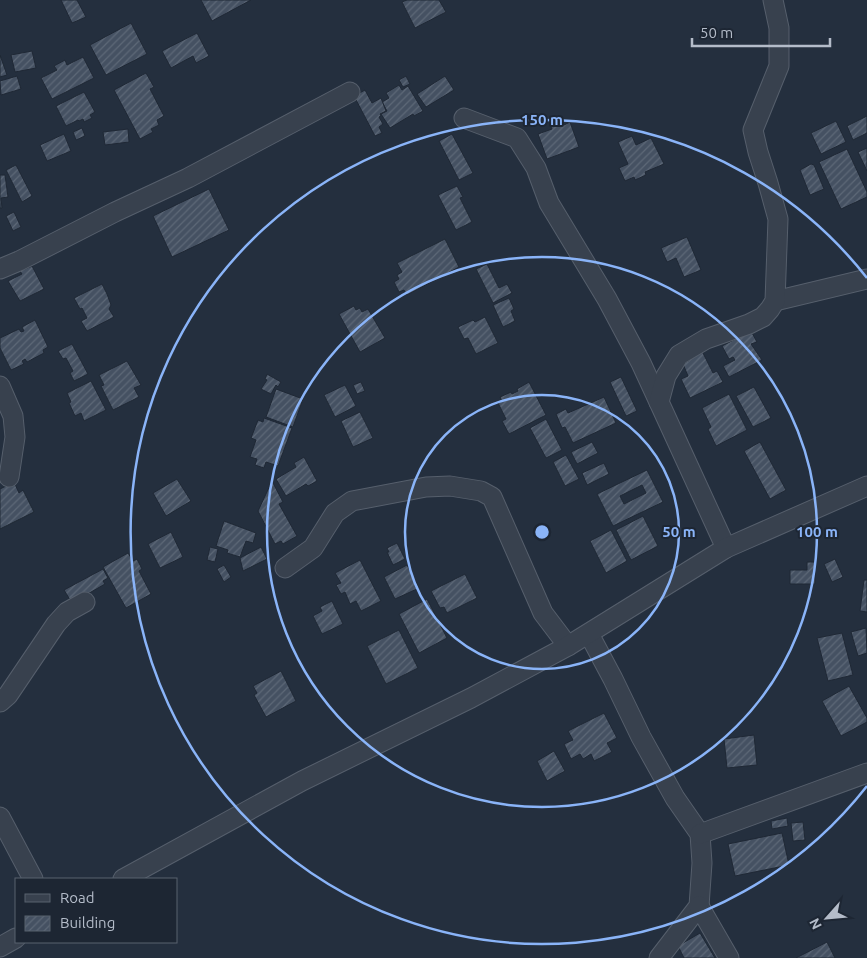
<svg xmlns="http://www.w3.org/2000/svg" width="867" height="958" font-family="Ubuntu,sans-serif">
	<defs>
		<pattern id="building-hatch" width="6" height="6" patternUnits="userSpaceOnUse" patternTransform="scale(1.25)"><rect width="6" height="6" fill="#455162"/><path d="M-1 1l2-2M0 6l6-6M5 7l2-2" fill="none" stroke="#5d6877"/></pattern>
	</defs>
	<rect width="100%" height="100%" fill="#242f3e"/>
	<g fill="url(#building-hatch)" stroke="#1f2835" fill-rule="evenodd">
		<polygon points="61,0 77,0 86,17 72,23"/>
		<polygon points="201,0 251,0 212,21"/>
		<polygon points="407,0 439,0 446,12 415,28 402,2"/>
		<polygon points="131,23 147,54 106,75 90,45"/>
		<polygon points="197,33 209,56 196,63 193,56 171,68 162,51"/>
		<polygon points="32,51 36,68 15,72 11,55"/>
		<polygon points="0,55 7,75 0,77"/>
		<polygon points="83,57 94,78 52,99 41,78 57,70 54,66 65,60 67,65"/>
		<polygon points="146,73 154,87 150,89 164,116 157,120 159,125 151,129 153,132 140,139 114,90"/>
		<polygon points="17,76 21,89 1,95 0,81"/>
		<polygon points="406,76 410,84 403,87 399,80"/>
		<polygon points="445,76 454,90 426,107 417,94"/>
		<polygon points="399,85 402,90 408,86 423,111 414,116 413,114 390,128 381,114 387,111 382,102 389,98 386,93"/>
		<polygon points="365,90 372,103 381,98 386,111 380,114 381,116 379,117 383,124 379,127 382,133 375,136 354,96"/>
		<polygon points="84,92 95,112 90,115 92,118 84,122 83,119 79,121 78,120 66,126 56,106"/>
		<polygon points="867,116 867,133 853,140 847,126"/>
		<polygon points="562,121 564,125 570,122 579,147 547,159 538,134 552,129 550,125"/>
		<polygon points="836,121 846,142 821,154 811,133"/>
		<polygon points="82,128 85,136 76,140 73,132"/>
		<polygon points="128,129 129,142 105,145 103,132"/>
		<polygon points="64,134 71,151 47,161 40,145"/>
		<polygon points="452,134 473,173 459,180 439,141"/>
		<polygon points="632,136 636,145 651,138 664,164 645,172 646,175 635,180 634,177 625,181 619,168 628,164 618,142"/>
		<polygon points="867,148 867,171 858,152"/>
		<polygon points="847,149 867,192 867,197 841,209 819,162"/>
		<polygon points="811,164 814,165 824,189 810,195 800,170"/>
		<polygon points="16,165 32,196 22,202 6,170"/>
		<polygon points="0,175 5,175 8,197 1,198 2,208 0,208"/>
		<polygon points="457,186 463,197 460,198 472,222 456,230 438,195"/>
		<polygon points="209,189 229,230 172,257 153,216"/>
		<polygon points="14,212 21,227 13,231 6,216"/>
		<polygon points="687,237 701,270 684,277 676,258 667,262 661,248"/>
		<polygon points="445,239 459,267 407,295 404,290 399,292 394,282 399,279 397,275 402,272 397,263"/>
		<polygon points="487,264 499,288 507,284 512,293 493,303 476,269"/>
		<polygon points="32,266 44,289 20,301 8,281 22,274 20,271"/>
		<polygon points="102,284 107,294 111,305 109,309 114,317 87,331 81,321 87,318 82,308 80,309 74,298"/>
		<polygon points="509,298 514,309 511,311 515,321 503,327 493,305"/>
		<polygon points="354,306 356,310 360,308 362,312 368,309 385,338 360,352 339,314"/>
		<polygon points="485,317 498,343 476,354 468,338 464,339 458,327 473,320 475,322"/>
		<polygon points="35,320 48,347 43,350 44,353 27,362 25,359 22,361 24,364 11,370 0,348 0,338 19,329 21,332 24,331 22,327"/>
		<polygon points="751,331 757,342 751,344 762,360 729,377 723,366 735,360 733,357 729,359 722,346"/>
		<polygon points="72,344 88,374 74,381 70,373 73,371 66,358 63,359 58,351"/>
		<polygon points="701,349 713,373 717,371 723,382 690,398 681,379 688,376 683,364 690,360 688,356"/>
		<polygon points="127,361 141,385 134,388 139,397 113,410 101,386 104,385 99,375"/>
		<polygon points="267,374 281,382 278,387 276,385 271,394 261,389 267,380 265,379"/>
		<polygon points="621,377 637,411 626,416 610,382"/>
		<polygon points="91,381 106,410 84,421 81,413 75,416 69,403 71,402 67,393"/>
		<polygon points="361,382 365,391 357,394 353,385"/>
		<polygon points="529,382 546,415 509,434 502,421 506,419 498,403 502,401 500,397 511,392 512,394 518,391 517,389"/>
		<polygon points="345,385 356,406 335,417 324,395"/>
		<polygon points="754,387 771,418 753,427 736,396"/>
		<polygon points="276,389 303,399 293,427 266,417"/>
		<polygon points="729,394 747,430 716,446 708,429 711,427 702,408"/>
		<polygon points="604,397 616,423 573,443 565,427 562,428 556,414 566,409 568,413"/>
		<polygon points="360,412 373,438 353,447 341,421"/>
		<polygon points="264,418 292,428 278,466 266,462 264,468 255,465 257,459 250,457 256,440 251,438 258,420 263,422"/>
		<polygon points="546,419 562,450 546,458 530,428"/>
		<polygon points="592,442 598,453 577,464 571,452"/>
		<polygon points="760,442 786,490 770,499 744,451"/>
		<polygon points="566,455 579,479 565,486 553,462"/>
		<polygon points="304,457 317,481 308,486 306,484 286,496 276,479 296,467 294,463"/>
		<polygon points="604,463 609,474 587,485 582,473"/>
		<path d="M647 470 663 502 613 526 597 494ZM642 485 646 493 624 504 620 496Z"/>
		<polygon points="177,479 191,501 166,516 153,493"/>
		<polygon points="272,481 283,502 279,504 297,536 283,544 281,541 275,544 258,511"/>
		<polygon points="14,482 19,493 23,490 34,512 0,529 0,489"/>
		<polygon points="643,516 658,546 631,560 616,530"/>
		<polygon points="224,521 256,533 253,543 246,541 240,557 227,553 228,550 216,546"/>
		<polygon points="611,530 627,561 606,573 590,541"/>
		<polygon points="171,532 183,557 160,568 148,544"/>
		<polygon points="397,543 405,559 393,565 387,552 389,552 387,548"/>
		<polygon points="210,547 218,549 215,562 207,560"/>
		<polygon points="261,547 267,559 243,571 240,558"/>
		<polygon points="128,553 133,561 137,559 142,569 139,571 151,594 126,608 103,567"/>
		<polygon points="835,559 843,577 832,582 824,564"/>
		<polygon points="360,560 381,601 361,611 356,601 350,604 345,592 341,594 336,585 341,583 335,573"/>
		<polygon points="807,562 815,562 815,584 790,584 790,570 807,570"/>
		<polygon points="224,565 231,577 224,582 217,569"/>
		<polygon points="407,565 419,588 395,599 384,577"/>
		<polygon points="103,569 108,578 103,581 105,584 72,603 64,590"/>
		<polygon points="465,574 477,598 447,613 444,607 440,608 431,591"/>
		<polygon points="864,580 867,580 867,612 860,611"/>
		<polygon points="427,599 447,638 419,653 399,614"/>
		<polygon points="332,601 343,624 322,634 313,616 322,611 320,607"/>
		<polygon points="866,628 867,653 858,656 851,632"/>
		<polygon points="399,630 418,668 386,684 367,646"/>
		<polygon points="842,633 853,675 828,681 817,638"/>
		<polygon points="281,671 296,701 266,717 254,695 257,693 253,686"/>
		<polygon points="849,686 867,718 867,722 841,736 822,701"/>
		<polygon points="604,713 617,738 607,743 612,752 594,761 591,754 583,759 580,754 571,759 564,744 573,740 568,731"/>
		<polygon points="754,735 757,765 727,768 724,739"/>
		<polygon points="554,751 565,771 547,781 537,761"/>
		<polygon points="787,818 788,826 772,829 771,821"/>
		<polygon points="803,822 805,840 793,841 791,823"/>
		<polygon points="782,833 789,865 735,876 728,844"/>
		<polygon points="700,933 715,958 684,958 678,946"/>
		<polygon points="827,942 835,958 796,958"/>
	</g>
	<g fill="none" stroke-linecap="round" stroke-linejoin="round">
		<defs>
			<g id="street">
				<polyline points="464,118 517,138 536,168 549,203 607,299 641,363 659,402"/>
				<polyline points="0,269 19,261 115,212 188,178 350,92"/>
				<polyline points="775,301 867,279"/>
				<polyline points="0,386 13,416 15,437 9,477"/>
				<polyline points="726,548 659,402 666,376 679,355 706,339 749,324 763,317 770,309 775,301 778,219 768,183 758,152 753,130 779,66 779,28 773,0"/>
				<polyline points="285,568 313,548 335,513 352,501 426,487 450,486 481,491 492,497 543,613 568,646"/>
				<polyline points="589,634 613,679 641,737 675,798 700,834 702,863 699,906 659,958"/>
				<polyline points="0,702 8,695 56,624 67,612 85,602"/>
				<polyline points="0,817 33,879"/>
				<polyline points="700,834 867,773"/>
				<polyline points="123,879 302,781 471,698 568,646 726,548 867,486"/>
				<polyline points="699,906 729,958"/>
				<polyline points="0,947 16,938"/>
			</g>
		</defs>
		<use href="#street" stroke="#565f6c" stroke-width="21"/>
		<use href="#street" stroke="#38414e" stroke-width="19"/>
	</g>
	<g fill="none" stroke="#8ab4f8" stroke-width="2.5">
		<circle cx="542" cy="532" r="137"/>
		<circle cx="542" cy="532" r="275"/>
		<path d="M867 786A412 412 0 1 1 867 278"/>
	</g>
	<circle cx="542" cy="532" r="8" fill="#8ab4f8" stroke="#1d2633" stroke-width="2.5"/>
	<g font-size="15" text-anchor="middle" font-weight="bold" fill="#8ab4f8" stroke="#1d2633" stroke-width="4" stroke-linejoin="round" paint-order="stroke">
		<text x="542" y="125">150 m</text>
		<text x="679" y="537">50 m</text>
		<text x="817" y="537">100 m</text>
	</g>
	<rect x="15" y="878" width="162" height="65" fill="#1d2633" stroke="#59626f"/>
	<rect x="25" y="894" width="25" height="8" fill="#38414e" stroke="#59626f"/>
	<text x="60" y="903" font-size="15" fill="#b4bcc9">Road</text>
	<rect x="25" y="916" width="25" height="15" fill="url(#building-hatch)" stroke="#59626f"/>
	<text x="60" y="928" font-size="15" fill="#b4bcc9">Building</text>
	<g transform="translate(827 918) rotate(243)" stroke="#1d2633" stroke-width="4" paint-order="stroke">
	<path d="M0-4L9 19L0 12L-9 19Z" fill="#b4bcc9"/>
	<text y="-8" font-size="14" font-weight="bold" text-anchor="middle" fill="#b4bcc9">N</text>
	</g>
	<path d="M692 38v8h138v-8" fill="none" stroke="#b4bcc9" stroke-width="2.5"/>
	<text x="700" y="38" font-size="15" fill="#b4bcc9" stroke="#1d2633" stroke-width="4" paint-order="stroke">50 m</text>
</svg>
